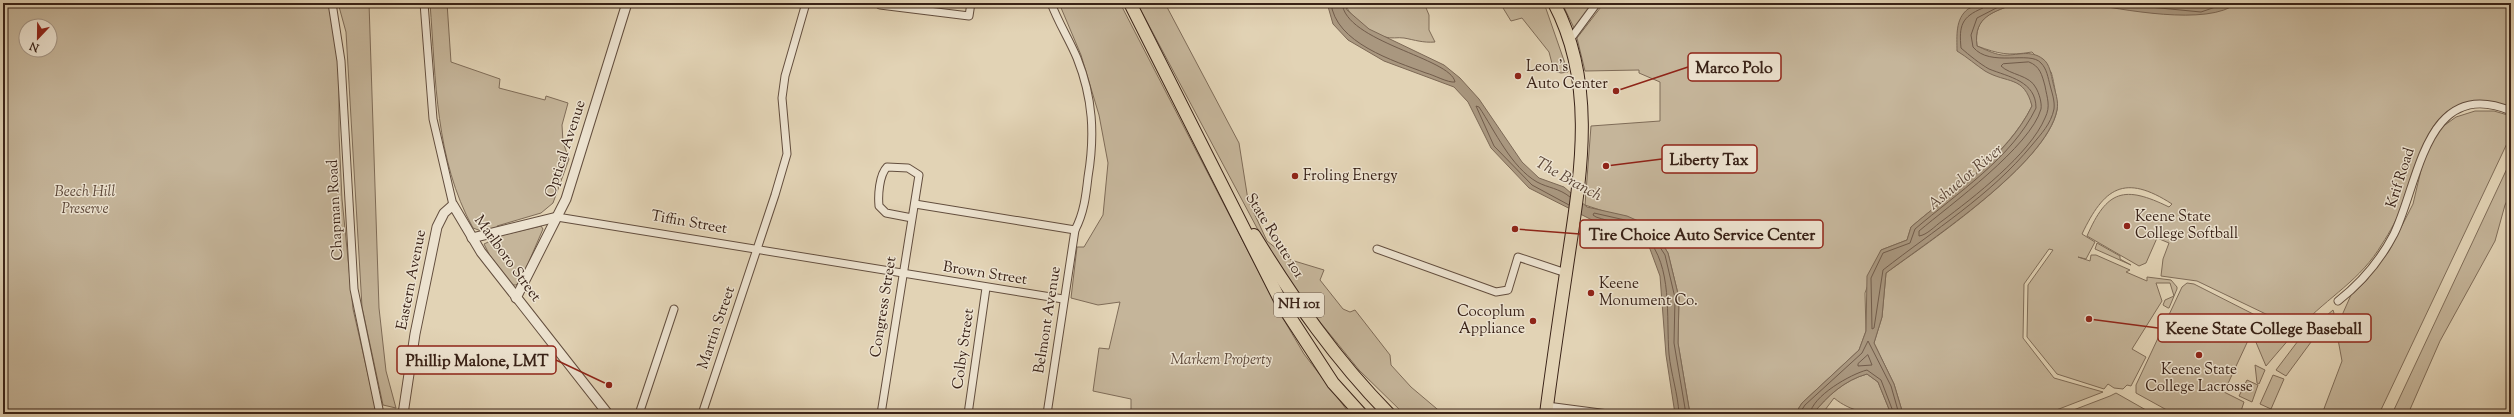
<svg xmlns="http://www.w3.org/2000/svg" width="2514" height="417" font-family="'Sorts Mill Goudy',serif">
	<rect width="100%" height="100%" fill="#e2d3b5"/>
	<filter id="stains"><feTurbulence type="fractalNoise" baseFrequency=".005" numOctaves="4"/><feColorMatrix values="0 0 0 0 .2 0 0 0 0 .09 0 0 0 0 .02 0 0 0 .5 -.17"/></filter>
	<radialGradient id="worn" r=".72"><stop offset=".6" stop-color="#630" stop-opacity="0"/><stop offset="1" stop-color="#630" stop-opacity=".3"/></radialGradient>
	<g fill="#c5b59a" stroke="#7f6c58" fill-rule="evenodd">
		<path d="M3 3H329L339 65V135L342 199 353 309 377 414H3ZM26 26H50V50H26Z"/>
		<polygon points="338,3 369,3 379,308 386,371 396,408 383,405 362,307 346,32"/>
		<path d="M430 3H447L451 62 500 79 499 88 545 100 546 96 568 103 562 125 563 142 569 159 553 203 541 213 497 226 498 228 484 232 473 228C435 159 436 80 430 3Z"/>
		<polygon points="1059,3 1120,3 1281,315 1304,354 1350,414 1131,414 1131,399 1093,391 1099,348 1109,349 1120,302 1098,305 1071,298 1077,247 1084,247 1103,215 1108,163 1099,115 1081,55"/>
		<polygon points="1137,3 1165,3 1168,9 1239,143 1248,200 1267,241 1291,260 1324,270 1320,280 1343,309 1350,312 1355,310 1390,355 1391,365 1411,387 1443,414 1404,414 1359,370 1303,301 1265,243"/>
		<path d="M1345 3H1424L1429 15V30L1435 42C1423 43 1415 40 1404 38 1398 37 1391 39 1385 37 1371 34 1349 17 1345 3Z"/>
		<polygon points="1500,3 1544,3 1568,72 1561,73 1554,71 1549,52 1522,18 1511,21"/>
		<polygon points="1562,3 1595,3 1575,30"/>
		<path d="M1604 3H1983L1969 9 1975 63C1989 74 2018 79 2028 91 2030 94 2031 102 2032 106 2007 156 1953 191 1911 227L1907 240 1881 250 1865 293 1866 331 1859 350 1802 403 1795 414H1690L1678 343 1679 298 1668 253 1652 227 1585 205 1591 126 1660 121V82L1639 73V70L1585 71 1577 38Z"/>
		<path d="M2017 3H2085L2155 13 2237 3H2511V108C2428 83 2425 147 2403 204 2398 217 2390 232 2382 244 2361 280 2328 297 2301 326L2295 328 2197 281 2161 276 2163 259 2169 243 2157 238 2146 263 2139 266 2087 236C2107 190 2124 185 2169 207L2172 204C2124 173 2104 188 2082 234L2095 242 2086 259 2078 257 2090 261 2091 255H2096L2130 270 2126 272 2147 281V277L2171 280 2177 287V289L2169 308H2168L2163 305 2165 300 2174 296 2170 283H2156L2162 301 2132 349 2146 357 2131 386 2127 385 2123 389 2114 388 2108 384 2104 389 2057 374 2027 337 2028 285 2053 250 2049 249 2024 284 2023 338 2054 378 2103 392 2046 414H1903L1894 384 1874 343 1882 317 1886 273C1929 242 2048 162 2057 110 2058 105 2053 76 2051 72 2046 65 2037 58 2032 52 2008 56 1999 54 1977 46 1973 16 1993 12 2017 3Z"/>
		<polygon points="2475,111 2494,111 2511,116 2511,135 2379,414 2322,414 2342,361 2337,334 2343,313 2351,295 2365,282 2389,251 2413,204 2422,166 2430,142 2438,130 2456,117"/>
		<polygon points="2511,160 2511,193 2505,205 2495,241 2440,341 2408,414 2392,414"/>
		<polygon points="541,226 543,229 521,280 516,285 512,285 489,254 484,244 503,235"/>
		<polygon points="2097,243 2120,256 2120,259 2131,265 2095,249"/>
		<polygon points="2187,283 2194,284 2259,317 2224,392 2244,402 2240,414 2174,414 2136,393 2136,385 2182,287"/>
		<polygon points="2333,310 2334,313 2322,337 2314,338 2286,376 2276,370 2301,337"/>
		<polygon points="2267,320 2292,333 2290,338 2266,366 2255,340 2263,322"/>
		<polygon points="2255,365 2265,370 2259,384 2257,383"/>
		<path d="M1867 374 1878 382 1891 414C1869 414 1851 412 1834 398L1825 410 1829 414H1813C1827 396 1845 380 1867 374Z"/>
		<polygon points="2273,375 2284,379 2271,409 2260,404"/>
		<polygon points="2247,380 2258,385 2252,402 2239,396"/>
		<polygon points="2116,393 2153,414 2063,414 2110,396"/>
	</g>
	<g fill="#a9977f" stroke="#7c6855">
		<polygon points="1327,3 1345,3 1347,10 1369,29 1444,65 1460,78 1479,99 1522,162 1539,178 1564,187 1587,207 1627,216 1652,227 1668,253 1679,298 1678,343 1690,414 1675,414 1666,355 1660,276 1650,249 1643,238 1632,233 1594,221 1529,188 1491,148 1468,102 1454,87 1384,61 1348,40 1333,24"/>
		<path d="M1983 3H2017C1994 12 1973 16 1977 46 1984 49 1994 54 2002 55 2017 56 2030 49 2043 59 2050 64 2051 75 2053 83 2055 92 2059 101 2057 110 2046 164 1930 240 1886 273L1882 317 1874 343 1894 384 1903 414H1891L1878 382 1867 374C1845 380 1827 396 1813 414H1795L1802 403 1859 350 1866 331 1867 276 1881 250 1907 240 1911 227C1953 191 2007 157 2032 106 2024 75 2007 84 1985 71 1976 65 1967 57 1957 51 1957 36 1955 19 1968 9 1973 6 1979 6 1983 3Z"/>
		<path d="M2085 3H2237C2208 27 2120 9 2085 3Z"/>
	</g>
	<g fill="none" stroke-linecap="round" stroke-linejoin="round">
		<g stroke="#715c4b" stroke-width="1">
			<path d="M1331 3C1335 43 1394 61 1426 73 1434 75 1448 83 1455 82 1451 58 1345 42 1342 3"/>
			<path d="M1984 3 1983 8C1961 17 1959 26 1961 48 1969 55 1980 64 1989 69 2009 77 2036 81 2036 108 2012 158 1957 193 1915 229L1910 243 1883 253 1871 278 1872 329 1874 328 1883 270C1934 230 1990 196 2032 145 2041 134 2051 124 2054 109 2055 101 2052 93 2050 85 2048 78 2047 69 2041 63 2030 50 1990 68 1973 47L1971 35 1977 18 2006 3"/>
			<polyline points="2108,3 2201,12 2227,3"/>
			<polyline points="2146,3 2200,7 2212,3"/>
			<path d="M2029 62C2040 66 2042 75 2045 86 2047 98 2051 106 2045 118 2030 154 1973 198 1942 221 1935 226 1927 235 1919 236V231C1950 205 2031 146 2041 109 2042 103 2039 93 2036 88 2030 75 2010 75 2001 66L2003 64Z"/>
			<path d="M1569 205 1532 185 1494 146 1476 106 1479 107C1495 131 1511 167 1537 182 1548 188 1559 188 1570 197"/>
			<polygon points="1868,355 1872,365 1858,366 1858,364"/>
			<path d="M1679 414C1678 394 1671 374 1669 354 1666 317 1673 266 1646 237 1636 225 1610 222 1596 217L1593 215 1594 213 1625 220 1649 230 1665 255 1675 298 1674 343 1686 414"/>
			<polyline points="1799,414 1805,405 1862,353 1868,341 1891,386 1899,414"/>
			<path d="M1810 414C1812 396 1851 374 1867 370L1881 380 1894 414"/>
		</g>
		<defs>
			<g id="minor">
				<polyline points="332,3 341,61 354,289 380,414"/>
				<polyline points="424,3 433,119 453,205"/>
				<polyline points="881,3 880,5 969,16 971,3"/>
				<polyline points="1569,41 1597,3"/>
				<polyline points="915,204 1075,230"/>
				<polyline points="557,217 1063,299"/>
				<polyline points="1377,249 1496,292 1508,290 1518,257 1566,273"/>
				<path d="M2338 301C2361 283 2381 259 2394 234 2419 184 2425 75 2511 111"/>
				<polyline points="1547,406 1608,414"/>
				<polyline points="639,414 674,309"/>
				<polyline points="702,414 775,195 787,154 782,98 785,76 806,3"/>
				<path d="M881 414 919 175 908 168 887 167C879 175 878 196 879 206L886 213 912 218"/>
				<polyline points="968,414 986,288"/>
				<path d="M1047 414 1075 230C1084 213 1086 195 1088 177 1095 135 1093 98 1077 58 1069 39 1058 22 1051 3"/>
			</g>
			<g id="tertiary">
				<polyline points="472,238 557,217"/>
				<polyline points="516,298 566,199 627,3"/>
				<polyline points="403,414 415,334 437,227 444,213 453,205 481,252 608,414"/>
			</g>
			<g id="trunk">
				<polyline points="1130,3 1284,308 1333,383 1361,414"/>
				<path d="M1254 235C1294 300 1336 360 1389 414"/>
				<path d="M1546 414C1552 367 1559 320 1566 273 1579 183 1599 88 1554 3"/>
			</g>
		</defs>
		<use href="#minor" stroke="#634e3e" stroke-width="9"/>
		<use href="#tertiary" stroke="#634e3e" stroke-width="11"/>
		<use href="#trunk" stroke="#392217" stroke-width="14"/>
		<use href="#minor" stroke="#ece2cf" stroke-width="7"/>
		<use href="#tertiary" stroke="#ece2cf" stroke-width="9"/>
		<use href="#trunk" stroke="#e2d3b5" stroke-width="12"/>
	</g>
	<g fill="#8f2418" stroke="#ece2cf" stroke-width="1.5">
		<circle cx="1518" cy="76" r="4"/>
		<circle cx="1295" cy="176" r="4"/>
		<circle cx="2127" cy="226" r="4"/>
		<circle cx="1591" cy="293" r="4"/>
		<circle cx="1533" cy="321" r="4"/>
		<circle cx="2199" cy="355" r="4"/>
	</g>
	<g text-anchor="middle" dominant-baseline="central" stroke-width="3" stroke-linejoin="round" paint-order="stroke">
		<rect fill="#ece2cf" stroke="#6f5c4e" stroke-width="1" x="1274" y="293" width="50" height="24" rx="3"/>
		<g font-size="14" font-weight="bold" fill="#392217">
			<text x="1299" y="305">NH 101</text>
		</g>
		<g font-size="15" fill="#392217" stroke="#ece2cf" text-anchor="start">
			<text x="1526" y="67">Leon's<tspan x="1526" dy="17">Auto Center</tspan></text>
			<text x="1303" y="176">Froling Energy</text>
			<text x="2135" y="217">Keene State<tspan x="2135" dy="17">College Softball</tspan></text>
			<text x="1599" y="284">Keene<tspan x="1599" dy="17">Monument Co.</tspan></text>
			<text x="1525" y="312" text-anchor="end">Cocoplum<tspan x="1525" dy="17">Appliance</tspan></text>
			<text x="2199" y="370" text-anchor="middle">Keene State<tspan x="2199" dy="17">College Lacrosse</tspan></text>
		</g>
		<g font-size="15" fill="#392217" stroke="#ece2cf">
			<text transform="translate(566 149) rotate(-72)">Optical Avenue</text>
			<text transform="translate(2401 178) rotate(-72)">Krif Road</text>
			<text transform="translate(336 210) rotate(-93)">Chapman Road</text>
			<text transform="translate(689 223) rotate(10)">Tiffin Street</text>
			<text transform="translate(1274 236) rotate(58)">State Route 101</text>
			<text transform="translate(507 259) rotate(54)">Marlboro Street</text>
			<text transform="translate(985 274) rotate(9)">Brown Street</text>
			<text transform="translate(412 280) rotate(-79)">Eastern Avenue</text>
			<text transform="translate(884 307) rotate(-81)">Congress Street</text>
			<text transform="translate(1048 320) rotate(-81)">Belmont Avenue</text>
			<text transform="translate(717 328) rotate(-71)">Martin Street</text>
			<text transform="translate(964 349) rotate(-82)">Colby Street</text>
		</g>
		<g font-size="15" font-style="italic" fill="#5c4738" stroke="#ece2cf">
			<text x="85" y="192">Beech Hill<tspan x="85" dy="17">Preserve</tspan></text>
			<text x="1221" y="360">Markem Property</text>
		</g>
		<g font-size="16" font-style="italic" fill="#5b4536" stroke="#ece2cf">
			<text transform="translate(1966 178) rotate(-40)">Ashuelot River</text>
			<text transform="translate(1568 180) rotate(29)">The Branch</text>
		</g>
	</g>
	<path fill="none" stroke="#8f2418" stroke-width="1.5" d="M1616 91L1688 67M1606 166L1662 159M1515 229L1580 234M2089 319L2158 328M609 385L556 360"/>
	<g fill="#8f2418" stroke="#ece2cf" stroke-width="1.5">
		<circle cx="1616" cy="91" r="4"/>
		<circle cx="1606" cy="166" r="4"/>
		<circle cx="1515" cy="229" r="4"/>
		<circle cx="2089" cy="319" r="4"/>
		<circle cx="609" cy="385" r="4"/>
	</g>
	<g fill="#ece2cf" stroke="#8f2418" stroke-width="1.5">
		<rect x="1688" y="53" width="93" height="28" rx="4"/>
		<rect x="1662" y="145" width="95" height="28" rx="4"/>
		<rect x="1580" y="220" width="243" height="28" rx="4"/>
		<rect x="2158" y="314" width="213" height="28" rx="4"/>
		<rect x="397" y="346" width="159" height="28" rx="4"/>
	</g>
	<g font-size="16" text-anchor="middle" font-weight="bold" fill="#392217">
		<text x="1734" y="73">Marco Polo</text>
		<text x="1709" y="165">Liberty Tax</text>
		<text x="1702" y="240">Tire Choice Auto Service Center</text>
		<text x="2264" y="334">Keene State College Baseball</text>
		<text x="477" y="366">Phillip Malone, LMT</text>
	</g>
	<rect width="2514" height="417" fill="none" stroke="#e2d3b5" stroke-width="16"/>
	<rect x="4" y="4" width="2506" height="409" fill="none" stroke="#392217" stroke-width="2"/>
	<rect x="8" y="8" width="2498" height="401" fill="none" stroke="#392217"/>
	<g transform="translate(38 38) rotate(202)"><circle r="19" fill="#ece2cf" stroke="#a49585"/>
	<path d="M0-3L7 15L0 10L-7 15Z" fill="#8f2418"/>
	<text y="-6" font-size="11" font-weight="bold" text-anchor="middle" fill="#392217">N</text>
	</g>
	<rect width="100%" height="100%" filter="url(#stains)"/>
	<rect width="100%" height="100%" fill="url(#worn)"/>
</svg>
